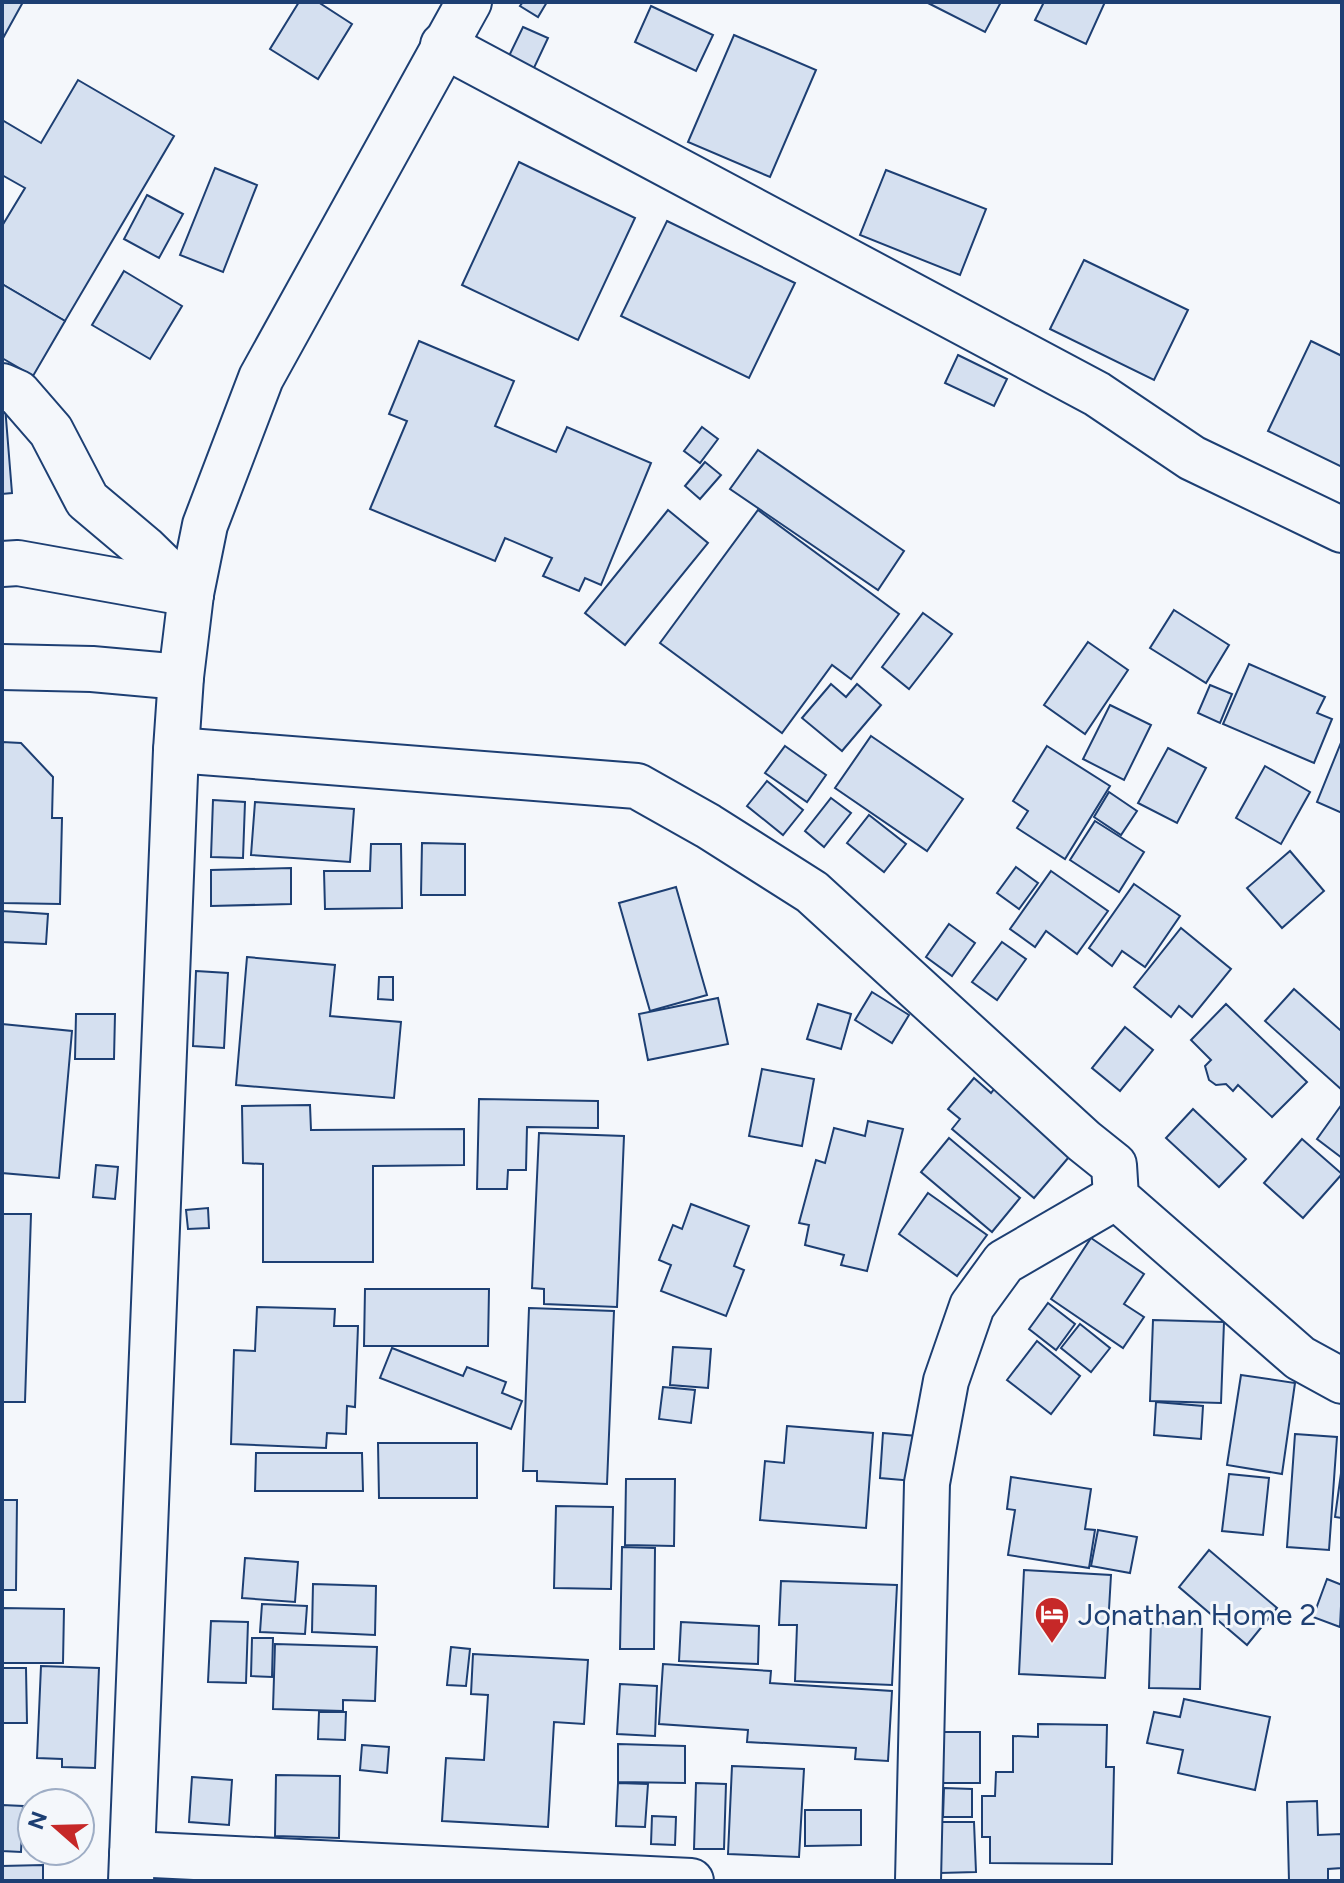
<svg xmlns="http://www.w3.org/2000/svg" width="1344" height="1883" font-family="Figtree,sans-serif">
	<rect width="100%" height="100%" fill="#f4f7fb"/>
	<g fill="#d5e0f0" stroke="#1d3f73" stroke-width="2">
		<polygon points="2,2 23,2 2,40"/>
		<polygon points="299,2 318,2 352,24 318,79 270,49"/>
		<polygon points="523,2 547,2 538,17 520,6"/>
		<polygon points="926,2 1001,2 985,32"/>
		<polygon points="1044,2 1105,2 1086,44 1035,20"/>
		<polygon points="651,6 713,35 696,71 635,42"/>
		<polygon points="523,27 548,38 533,70 508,58"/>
		<polygon points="734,35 816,70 770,177 688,142"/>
		<polygon points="78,80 174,136 65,321 2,284 2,226 25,188 2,175 2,120 41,143"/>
		<polygon points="519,162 635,218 578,340 462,285"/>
		<polygon points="215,168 257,185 223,272 180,255"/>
		<polygon points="886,170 986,209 960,275 860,235"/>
		<polygon points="147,195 183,214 159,258 124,239"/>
		<polygon points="667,221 795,283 749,378 621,316"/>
		<polygon points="1084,260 1188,310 1154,380 1050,329"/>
		<polygon points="124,271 182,306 150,359 92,325"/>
		<polygon points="2,284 65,321 33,376 2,358"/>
		<polygon points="419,341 514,381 495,426 556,452 567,427 651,463 601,585 585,578 579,591 543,576 552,558 505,538 495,561 370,509 407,421 389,414"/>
		<polygon points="1311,341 1342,356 1342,467 1268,431"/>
		<polygon points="958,355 1007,379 994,406 945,383"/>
		<polygon points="2,406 5,406 12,493 2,494"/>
		<polygon points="702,427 718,439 700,463 684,451"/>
		<polygon points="758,450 904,551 878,590 730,489"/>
		<polygon points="705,462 721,475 700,499 685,486"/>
		<polygon points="668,510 708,543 625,645 585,613"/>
		<polygon points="758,510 899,614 851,679 832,665 782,733 660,643"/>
		<polygon points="1174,610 1229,645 1206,683 1150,648"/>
		<polygon points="923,613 952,634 909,689 882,667"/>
		<polygon points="1088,642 1128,670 1085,734 1044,705"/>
		<polygon points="1249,664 1325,697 1317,713 1332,719 1314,763 1223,724"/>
		<polygon points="831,684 846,697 857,684 881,705 842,751 802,718"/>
		<polygon points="1210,685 1232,694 1220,723 1198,713"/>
		<polygon points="1110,705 1151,725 1124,780 1083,759"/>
		<polygon points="871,736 963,799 927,851 835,788"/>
		<polygon points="1342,740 1342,813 1317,802"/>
		<polygon points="2,742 21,743 53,777 52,818 62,818 60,904 2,903"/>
		<polygon points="785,746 826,775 807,802 765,773"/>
		<polygon points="1047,746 1110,786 1065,859 1017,828 1028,811 1013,801"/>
		<polygon points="1168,748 1206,768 1177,823 1138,803"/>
		<polygon points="1265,766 1310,792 1281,844 1236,818"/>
		<polygon points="767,781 803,810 783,835 747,806"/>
		<polygon points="1109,792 1137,811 1121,835 1094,817"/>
		<polygon points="831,798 851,813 824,847 805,831"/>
		<polygon points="213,800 245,802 243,858 211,857"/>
		<polygon points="255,802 354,809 350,862 251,855"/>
		<polygon points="869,815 906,844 884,872 847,843"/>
		<polygon points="1095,821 1144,852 1119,892 1070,860"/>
		<polygon points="422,843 465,844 465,895 421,895"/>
		<polygon points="371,844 401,844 402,908 325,909 324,871 370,871"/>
		<polygon points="1290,851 1324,891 1282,928 1247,888"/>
		<polygon points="1016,867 1038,883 1019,909 997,893"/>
		<polygon points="291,868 291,904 211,906 211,870"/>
		<polygon points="1051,871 1108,911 1077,954 1046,931 1035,947 1010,929"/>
		<polygon points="1134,884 1180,916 1145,967 1122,951 1112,966 1089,948"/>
		<polygon points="676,887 707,995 650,1011 619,903"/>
		<polygon points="2,911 48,914 46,944 2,942"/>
		<polygon points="949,924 975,943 952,976 926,957"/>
		<polygon points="1181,928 1231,969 1192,1017 1179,1006 1171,1017 1134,987"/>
		<polygon points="1002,942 1026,959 997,1000 972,982"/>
		<polygon points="247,957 335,965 330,1016 401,1022 394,1098 236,1085"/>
		<polygon points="196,971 228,973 224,1048 193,1046"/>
		<polygon points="379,977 393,977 393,1000 378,999"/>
		<polygon points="1294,989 1340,1030 1342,1028 1342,1090 1265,1021"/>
		<polygon points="872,992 909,1015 892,1043 855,1020"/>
		<polygon points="718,998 728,1044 648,1060 639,1014"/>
		<polygon points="818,1004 851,1014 841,1049 807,1039"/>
		<polygon points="1226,1004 1307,1082 1272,1117 1238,1085 1233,1091 1226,1084 1216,1085 1209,1080 1205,1066 1211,1060 1191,1040"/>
		<polygon points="76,1014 115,1014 114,1059 75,1059"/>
		<polygon points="2,1024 72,1031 59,1178 2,1173"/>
		<polygon points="1125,1027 1153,1050 1120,1091 1092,1068"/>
		<polygon points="762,1069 814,1079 802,1146 749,1136"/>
		<polygon points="974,1078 991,1093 1002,1079 1080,1144 1034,1198 952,1129 960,1119 948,1109"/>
		<polygon points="479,1099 598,1101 598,1128 527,1127 526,1170 508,1170 507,1189 477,1189"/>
		<polygon points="1342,1104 1342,1158 1317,1139"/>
		<polygon points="310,1105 311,1130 464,1129 464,1165 373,1166 373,1262 263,1262 263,1164 243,1163 242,1106"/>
		<polygon points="1193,1109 1246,1159 1219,1187 1166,1138"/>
		<polygon points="868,1121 903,1129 867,1271 841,1265 844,1255 805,1245 809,1225 799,1223 816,1160 825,1163 834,1128 865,1136"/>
		<polygon points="539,1133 624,1136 617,1307 544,1304 544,1289 532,1288"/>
		<polygon points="949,1138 1020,1198 992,1232 921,1172"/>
		<polygon points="1302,1139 1342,1174 1303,1218 1264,1183"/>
		<polygon points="96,1165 118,1167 115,1199 93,1197"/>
		<polygon points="928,1193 987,1235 957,1276 899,1234"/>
		<polygon points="691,1204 749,1226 734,1266 744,1270 726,1316 661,1291 671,1265 659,1260 673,1225 682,1229"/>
		<polygon points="208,1208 209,1228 188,1229 186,1210"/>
		<polygon points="2,1214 31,1214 25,1402 2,1402"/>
		<polygon points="1091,1238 1144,1274 1124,1304 1144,1317 1123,1348 1051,1299"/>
		<polygon points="365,1289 489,1289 488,1346 364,1346"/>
		<polygon points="1048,1303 1075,1324 1056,1350 1029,1329"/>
		<polygon points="257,1307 335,1309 334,1326 358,1326 355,1407 347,1406 346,1434 327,1433 326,1448 231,1444 234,1350 255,1351"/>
		<polygon points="529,1308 614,1311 607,1484 537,1481 537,1471 523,1471"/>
		<polygon points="1153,1320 1224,1322 1221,1403 1150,1401"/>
		<polygon points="1080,1324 1110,1348 1091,1372 1061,1348"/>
		<polygon points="1037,1341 1080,1376 1051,1414 1007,1380"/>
		<polygon points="673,1347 711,1349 708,1388 670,1385"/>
		<polygon points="392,1348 463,1376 467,1367 506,1382 502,1393 522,1401 511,1429 380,1378"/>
		<polygon points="1241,1375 1295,1383 1282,1474 1227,1465"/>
		<polygon points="663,1387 695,1390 691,1423 659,1419"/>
		<polygon points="1156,1402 1203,1406 1201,1439 1154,1435"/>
		<polygon points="787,1426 873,1433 866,1528 760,1520 765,1461 784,1463"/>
		<polygon points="883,1433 917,1436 914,1481 880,1478"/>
		<polygon points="1295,1434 1337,1437 1329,1550 1287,1547"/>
		<polygon points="378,1443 477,1443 477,1498 379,1498"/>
		<polygon points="256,1453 362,1453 363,1491 255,1491"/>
		<polygon points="1342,1466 1342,1518 1335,1517"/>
		<polygon points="1229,1474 1269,1478 1263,1535 1222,1531"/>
		<polygon points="1011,1477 1091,1489 1085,1529 1095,1530 1089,1568 1008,1555 1015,1510 1007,1509"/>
		<polygon points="626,1479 675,1479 674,1546 625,1545"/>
		<polygon points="2,1500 17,1500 16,1590 2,1590"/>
		<polygon points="556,1506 613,1507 611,1589 554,1588"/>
		<polygon points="1098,1530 1137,1537 1130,1573 1091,1566"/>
		<polygon points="622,1547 655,1548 654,1649 620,1649"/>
		<polygon points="1209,1550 1277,1608 1247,1645 1179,1587"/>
		<polygon points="245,1558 298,1562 295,1602 242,1598"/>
		<polygon points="1024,1570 1111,1575 1105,1678 1019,1674"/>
		<polygon points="1327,1579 1342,1585 1340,1627 1313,1617"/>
		<polygon points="781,1581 897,1585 892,1685 795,1681 797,1625 779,1625"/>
		<polygon points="313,1584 376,1586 375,1635 312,1632"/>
		<polygon points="262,1604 307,1606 305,1634 260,1632"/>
		<polygon points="2,1608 64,1609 63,1663 2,1663"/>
		<polygon points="211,1621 248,1622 246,1683 208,1682"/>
		<polygon points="681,1622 759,1626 758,1664 679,1661"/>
		<polygon points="1151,1623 1202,1624 1200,1689 1149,1688"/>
		<polygon points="252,1638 273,1638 272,1677 251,1676"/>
		<polygon points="275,1644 377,1647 375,1701 343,1700 343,1711 273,1709"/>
		<polygon points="451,1647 470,1649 466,1686 447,1685"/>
		<polygon points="473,1654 588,1660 584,1724 554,1722 548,1827 442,1821 446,1758 484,1760 488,1695 471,1694"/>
		<polygon points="663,1664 771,1671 770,1683 892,1691 888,1761 855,1759 856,1748 747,1742 748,1730 659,1724"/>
		<polygon points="41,1666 99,1668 95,1768 62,1767 62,1759 37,1758"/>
		<polygon points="2,1668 26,1668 27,1723 2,1723"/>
		<polygon points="620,1684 657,1686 655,1736 617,1734"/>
		<polygon points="1184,1699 1270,1717 1255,1790 1178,1773 1183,1750 1147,1743 1154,1712 1180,1717"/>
		<polygon points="319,1712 346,1712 345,1740 318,1739"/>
		<polygon points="1038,1724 1107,1725 1106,1767 1114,1767 1112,1864 990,1863 990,1837 982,1837 982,1796 995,1796 996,1772 1013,1772 1013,1736 1038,1737"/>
		<rect x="941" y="1732" width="39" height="51"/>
		<polygon points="618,1744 685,1746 685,1783 618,1782"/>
		<polygon points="362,1745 389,1747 387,1773 360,1770"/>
		<polygon points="732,1766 804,1769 799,1857 728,1854"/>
		<polygon points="276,1775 340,1776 339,1838 275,1836"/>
		<polygon points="192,1777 232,1780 229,1825 189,1822"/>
		<polygon points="618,1783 648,1784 645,1827 616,1826"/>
		<polygon points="696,1783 726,1784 724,1849 694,1849"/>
		<polygon points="944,1788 972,1789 972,1817 943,1817"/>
		<polygon points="1317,1801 1318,1835 1342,1834 1342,1868 1328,1869 1328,1881 1289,1881 1287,1802"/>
		<polygon points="2,1805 23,1806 21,1852 2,1851"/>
		<polygon points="805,1810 861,1810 861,1845 805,1846"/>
		<polygon points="652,1816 676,1817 675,1845 651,1844"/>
		<polygon points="939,1822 974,1822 976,1872 940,1873"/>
		<polygon points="43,1865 43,1881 2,1881 2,1866"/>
	</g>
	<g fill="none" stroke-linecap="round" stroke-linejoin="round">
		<defs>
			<g id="minor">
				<polyline points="443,45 1097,394 1192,458 1342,530"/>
				<polyline points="2,386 18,393 51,431 87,500 144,548 191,594"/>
				<polyline points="2,564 18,563 191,594"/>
				<polyline points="2,667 92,669 181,677"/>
				<polyline points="176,750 637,786 708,826 812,892 1084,1141 1114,1165 1116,1197 1300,1358 1342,1381"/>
				<polyline points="132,1854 691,1881"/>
				<polyline points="131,1881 176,750 181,677 191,594 205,525 261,378 469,2"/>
				<polyline points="918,1881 927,1483 946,1381 972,1306 1004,1262 1116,1197"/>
			</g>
		</defs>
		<use href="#minor" stroke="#1d3f73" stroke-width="48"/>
		<use href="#minor" stroke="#f4f7fb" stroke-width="44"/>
	</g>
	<defs>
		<symbol id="hotel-pin" viewBox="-11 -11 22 30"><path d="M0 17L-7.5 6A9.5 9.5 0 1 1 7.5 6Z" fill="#c62828" stroke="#f4f7fb"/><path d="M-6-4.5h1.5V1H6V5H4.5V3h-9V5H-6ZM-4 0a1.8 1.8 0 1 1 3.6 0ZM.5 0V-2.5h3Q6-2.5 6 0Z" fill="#fff"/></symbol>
	</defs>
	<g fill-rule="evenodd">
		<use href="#hotel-pin" x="1032" y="1594" width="40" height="54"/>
	</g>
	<g text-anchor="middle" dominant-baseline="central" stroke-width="6" stroke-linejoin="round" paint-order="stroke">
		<g font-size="30" fill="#1d3f73" stroke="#f4f7fb" text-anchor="start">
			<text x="1078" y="1614">Jonathan Home 2</text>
		</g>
	</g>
	<rect width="1344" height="1883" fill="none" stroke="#1d3f73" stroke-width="8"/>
	<g transform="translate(56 1827) rotate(290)"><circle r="38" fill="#f4f7fb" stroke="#9eadc5" stroke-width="2"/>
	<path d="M0-6L14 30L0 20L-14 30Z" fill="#c62828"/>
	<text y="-12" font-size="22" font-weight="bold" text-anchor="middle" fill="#1d3f73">N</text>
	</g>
</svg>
